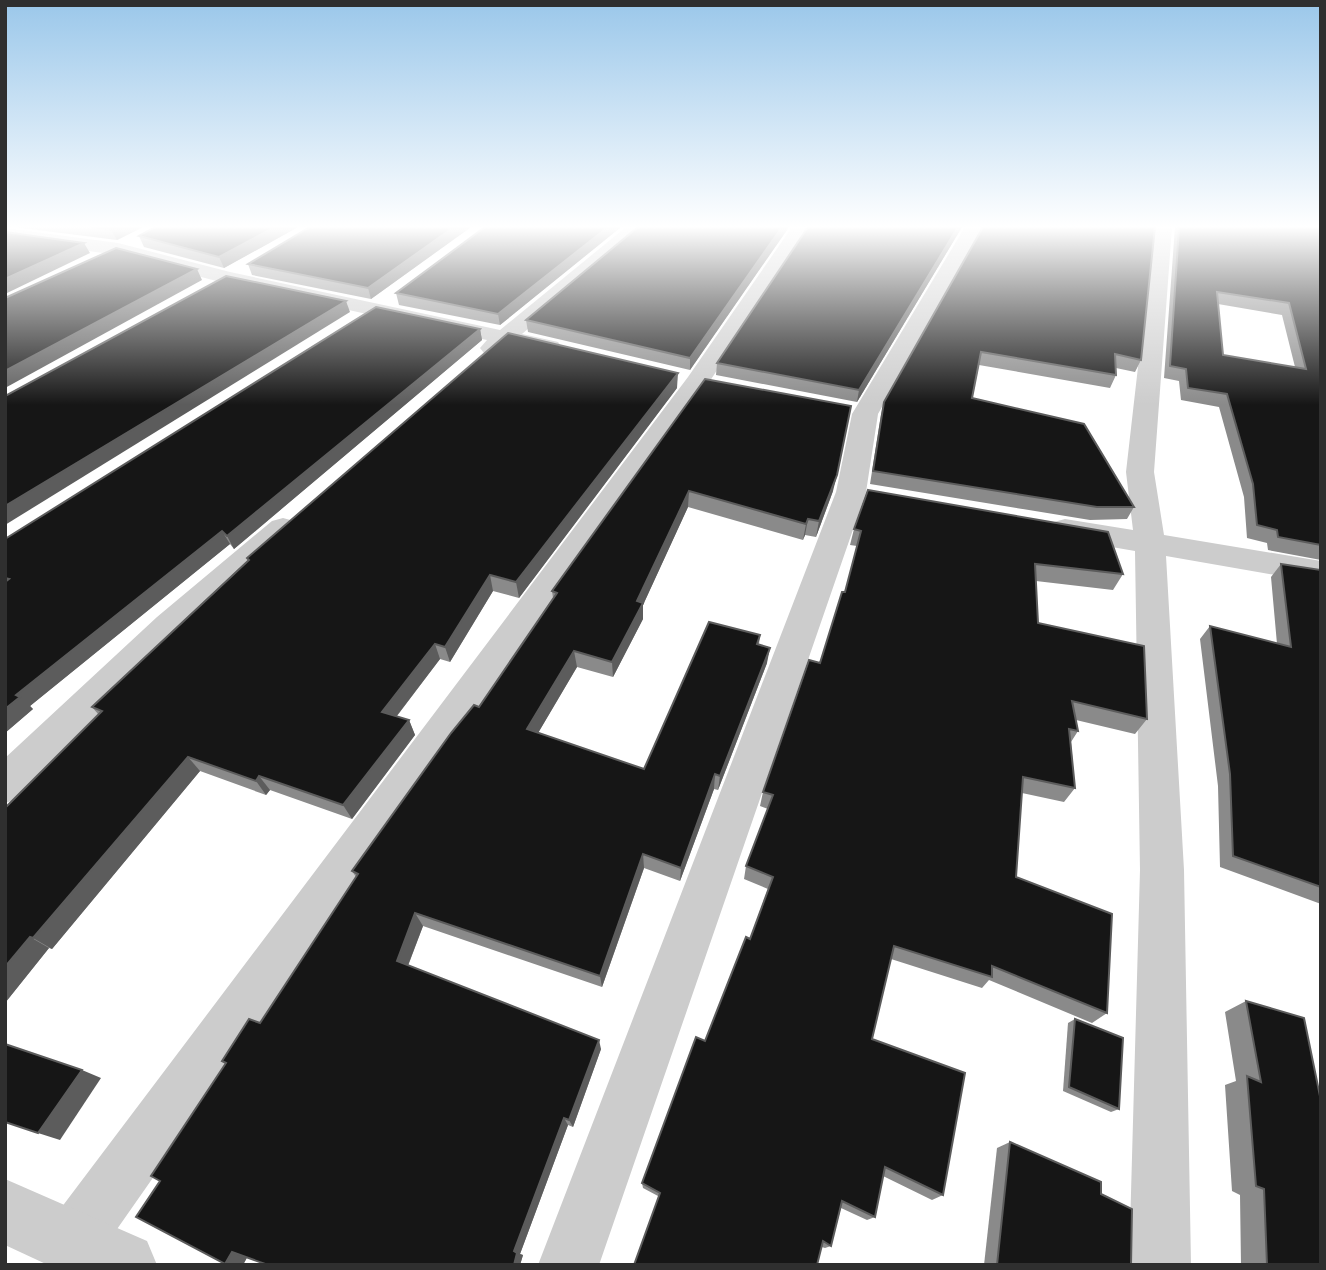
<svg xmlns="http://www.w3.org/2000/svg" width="1326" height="1270" font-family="'Public Sans',sans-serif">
	<rect width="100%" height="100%" fill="#fff"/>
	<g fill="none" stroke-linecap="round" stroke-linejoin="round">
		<g fill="#ccc" fill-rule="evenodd">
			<path d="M626 227H647L522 334 558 342 562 347 558 352 550 354 509 345C500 353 496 356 484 353L480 348 487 340 228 284 117 255 5 239V228L118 243 230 272 500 330Z"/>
			<polygon points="792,227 811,227 706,387 94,1262 88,1265 52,1262 43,1241 52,1220 688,377"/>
			<polygon points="965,227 983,227 878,414 866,492 599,1265 538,1265 836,492 852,414"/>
			<polygon points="1154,227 1172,227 1154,472 1164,535 1321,561 1321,583 1166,556 1184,870 1191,1265 1129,1265 1140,870 1135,551 1065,539 1054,536 1050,529 1054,522 1065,519 1133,530 1126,472"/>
			<polygon points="283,518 294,521 298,528 294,535 181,635 20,798 5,803 5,758 157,617 272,521"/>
		</g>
		<polygon fill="#ccc" fill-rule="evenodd" points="5,1179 147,1241 157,1265 48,1265 5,1245"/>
	</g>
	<g fill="#8a8a8a" fill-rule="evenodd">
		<polygon points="14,227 143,227 117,240"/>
		<polygon points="298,227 224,268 144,247 139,236"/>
		<polygon points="471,227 371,299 252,275 248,264"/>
		<polygon points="485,227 621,227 500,325 399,305 396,293"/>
		<polygon points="789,227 690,370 528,332 526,320"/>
		<polygon points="962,227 857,402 716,375 717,363"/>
		<polygon points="983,227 1141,360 1135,372 1116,368 1116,375 1110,388 979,365 972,398 1134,507 1127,519 1090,520 870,484 881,415 884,402"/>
		<path d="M1175 227H1321V560L1268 550 1267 543 1247 538 1244 497 1219 407 1181 400 1179 381 1164 378ZM1218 304 1282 315 1295 367 1223 355Z"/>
		<polygon points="480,329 482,340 234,549 230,544 30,706 33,709 5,733 5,539"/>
		<polygon points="705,379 833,491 816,537 805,535 803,540 688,507 643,605 643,619 613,677 577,667 538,733 644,769 760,635 759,644 767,663 718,790 714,789 680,881 644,868 602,987 423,926 408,966 601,1049 573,1127 568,1125 520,1254 523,1255 520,1265 268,1265 247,1257 243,1265 160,1181 260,1023 356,877 352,871 479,707 553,598 552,591"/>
		<polygon points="677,388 519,598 493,591 450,662 440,659 397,716 409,720 415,735 352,819 270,790 266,795 200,771 52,949 49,948 5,1003 98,714 92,707 248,560 247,558"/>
		<polygon points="854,529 1123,574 1113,590 1036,581 1038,623 1147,719 1135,734 1076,720 1078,731 1071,742 1075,788 1064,802 1022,793 1016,877 1107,1013 1092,1023 989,980 982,988 891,959 872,1039 943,1195 932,1200 883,1176 875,1217 867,1220 841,1208 831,1246 825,1248 658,1196 643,1188 642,1183 750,939 768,889 744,879 746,866 768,809 760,806 763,792 820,663 845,592 857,546 850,545"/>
		<polygon points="1281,564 1321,570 1321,904 1220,867 1218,786 1200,639 1210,626 1277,644 1271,577"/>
		<polygon points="1246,1001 1321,1265 1241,1265 1240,1195 1232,1191 1225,1085 1236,1081 1225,1012"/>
		<polygon points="1075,1019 1119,1109 1111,1112 1063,1091 1068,1023"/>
		<polygon points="1010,1142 1101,1194 1131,1265 984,1265 997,1148"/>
	</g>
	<g fill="#5c5c5c">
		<polygon points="116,227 143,227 117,240 111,230"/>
		<polygon points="275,227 298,227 224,268 219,257"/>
		<polygon points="454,227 471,227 371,299 368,288"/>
		<polygon points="608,227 621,227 500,325 498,314"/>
		<polygon points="782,227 789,227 690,370 690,358"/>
		<polygon points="958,227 962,227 857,402 859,390"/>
		<polygon points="84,243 90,253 5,294 5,279"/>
		<polygon points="197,269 202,280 5,388 5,371"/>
		<polygon points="346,301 350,312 5,525 5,506"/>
		<polygon points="480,329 482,340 234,549 227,536"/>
		<polygon points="678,373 677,388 519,598 516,582"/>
		<polygon points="837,475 833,491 816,537 819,521"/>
		<polygon points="689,491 688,507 643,605 643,619 613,677 612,662 637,601"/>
		<polygon points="808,519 805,535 803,540 806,524"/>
		<polygon points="222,531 230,544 30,706 33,709 5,733 5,709 16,695"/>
		<polygon points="490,575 493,591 450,662 445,647"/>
		<polygon points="435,644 440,659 389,726 382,712"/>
		<polygon points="770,648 767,663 718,790 720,776"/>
		<polygon points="574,651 577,667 531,745 527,729"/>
		<polygon points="409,720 415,735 352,819 343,805"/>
		<polygon points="188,757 200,771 52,949 33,938"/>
		<polygon points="715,774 714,789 680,881 681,868"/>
		<polygon points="259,776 270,790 266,795 256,781"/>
		<polygon points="643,854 644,868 602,987 600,976"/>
		<polygon points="415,913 423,926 405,973 397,961"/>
		<polygon points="30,937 49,948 5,1003 5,967"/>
		<polygon points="599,1040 601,1049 573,1127 569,1120"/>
		<polygon points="82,1070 101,1078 60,1140 38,1133"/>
		<polygon points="564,1118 568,1125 520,1254 523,1255 520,1265 514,1265 514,1251"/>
		<polygon points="232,1252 249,1254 243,1265 225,1264"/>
	</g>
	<g fill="#161616" stroke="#5c5c5c" stroke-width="2" fill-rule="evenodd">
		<polygon points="92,227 116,227 111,230"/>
		<polygon points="155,227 275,227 219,257 139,236"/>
		<polygon points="310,227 454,227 368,288 248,264"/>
		<polygon points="485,227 608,227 498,314 396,293"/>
		<polygon points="638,227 782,227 690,358 526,320"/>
		<polygon points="808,227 958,227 859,390 717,363"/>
		<polygon points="983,227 1155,227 1141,360 1115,354 1116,375 981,352 972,398 1084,424 1134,507 1097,507 873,471 884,402"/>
		<path d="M1179 227H1321V545L1278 537 1277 530 1257 525 1253 484 1227 394 1188 388 1186 369 1170 366ZM1217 292 1289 303 1306 369 1223 355Z"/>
		<polygon points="5,232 84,243 5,279"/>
		<polygon points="116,248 197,269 5,371 5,298"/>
		<polygon points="226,276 346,301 5,506 5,396"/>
		<polygon points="376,307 480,329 227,536 222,531 16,695 20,697 5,709 5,582 9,579 5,578 5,539"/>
		<polygon points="508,333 678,373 516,582 490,575 445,647 435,644 382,712 409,720 343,805 259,776 256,781 188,757 33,938 30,937 5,967 5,808 102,711 92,707 249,560 247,558"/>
		<polygon points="705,379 851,406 837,475 819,521 808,519 806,524 689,491 637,601 643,603 612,662 574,651 527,729 644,769 709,622 760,635 757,644 770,648 720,776 715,774 681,868 643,854 600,976 415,913 397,961 599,1040 569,1120 564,1118 514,1251 517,1253 514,1265 268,1265 232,1252 225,1264 136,1217 160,1181 151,1176 226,1063 222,1061 249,1019 260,1023 358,874 352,871 451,733 474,705 479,707 557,593 552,591"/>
		<polygon points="868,490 1108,532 1123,574 1035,564 1038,623 1144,646 1147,719 1072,701 1078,731 1069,729 1075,788 1023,777 1016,877 1112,914 1107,1013 992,966 992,977 894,946 872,1039 965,1073 943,1195 885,1167 875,1217 842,1201 831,1246 823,1241 817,1265 634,1265 660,1193 642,1183 696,1037 705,1041 746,937 750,939 773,877 746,866 773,795 763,792 809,660 820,663 842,592 845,592 861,531 854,529"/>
		<polygon points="1281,564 1321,570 1321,887 1233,856 1230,774 1210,626 1291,647"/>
		<polygon points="1246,1001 1304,1018 1321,1101 1321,1265 1267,1265 1264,1189 1256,1186 1247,1076 1261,1082"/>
		<polygon points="1075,1019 1123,1038 1119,1109 1069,1087"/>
		<polygon points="5,1044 82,1070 38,1133 5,1122"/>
		<polygon points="1010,1142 1101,1182 1101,1194 1132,1209 1131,1265 997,1265"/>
	</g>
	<linearGradient id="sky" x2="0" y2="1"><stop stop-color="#9ac7ea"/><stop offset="0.56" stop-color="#fff"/><stop offset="1" stop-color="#fff" stop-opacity="0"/></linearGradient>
	<rect width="1326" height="405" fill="url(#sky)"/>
	<rect width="1326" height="1270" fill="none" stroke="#2f2f2f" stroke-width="14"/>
</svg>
